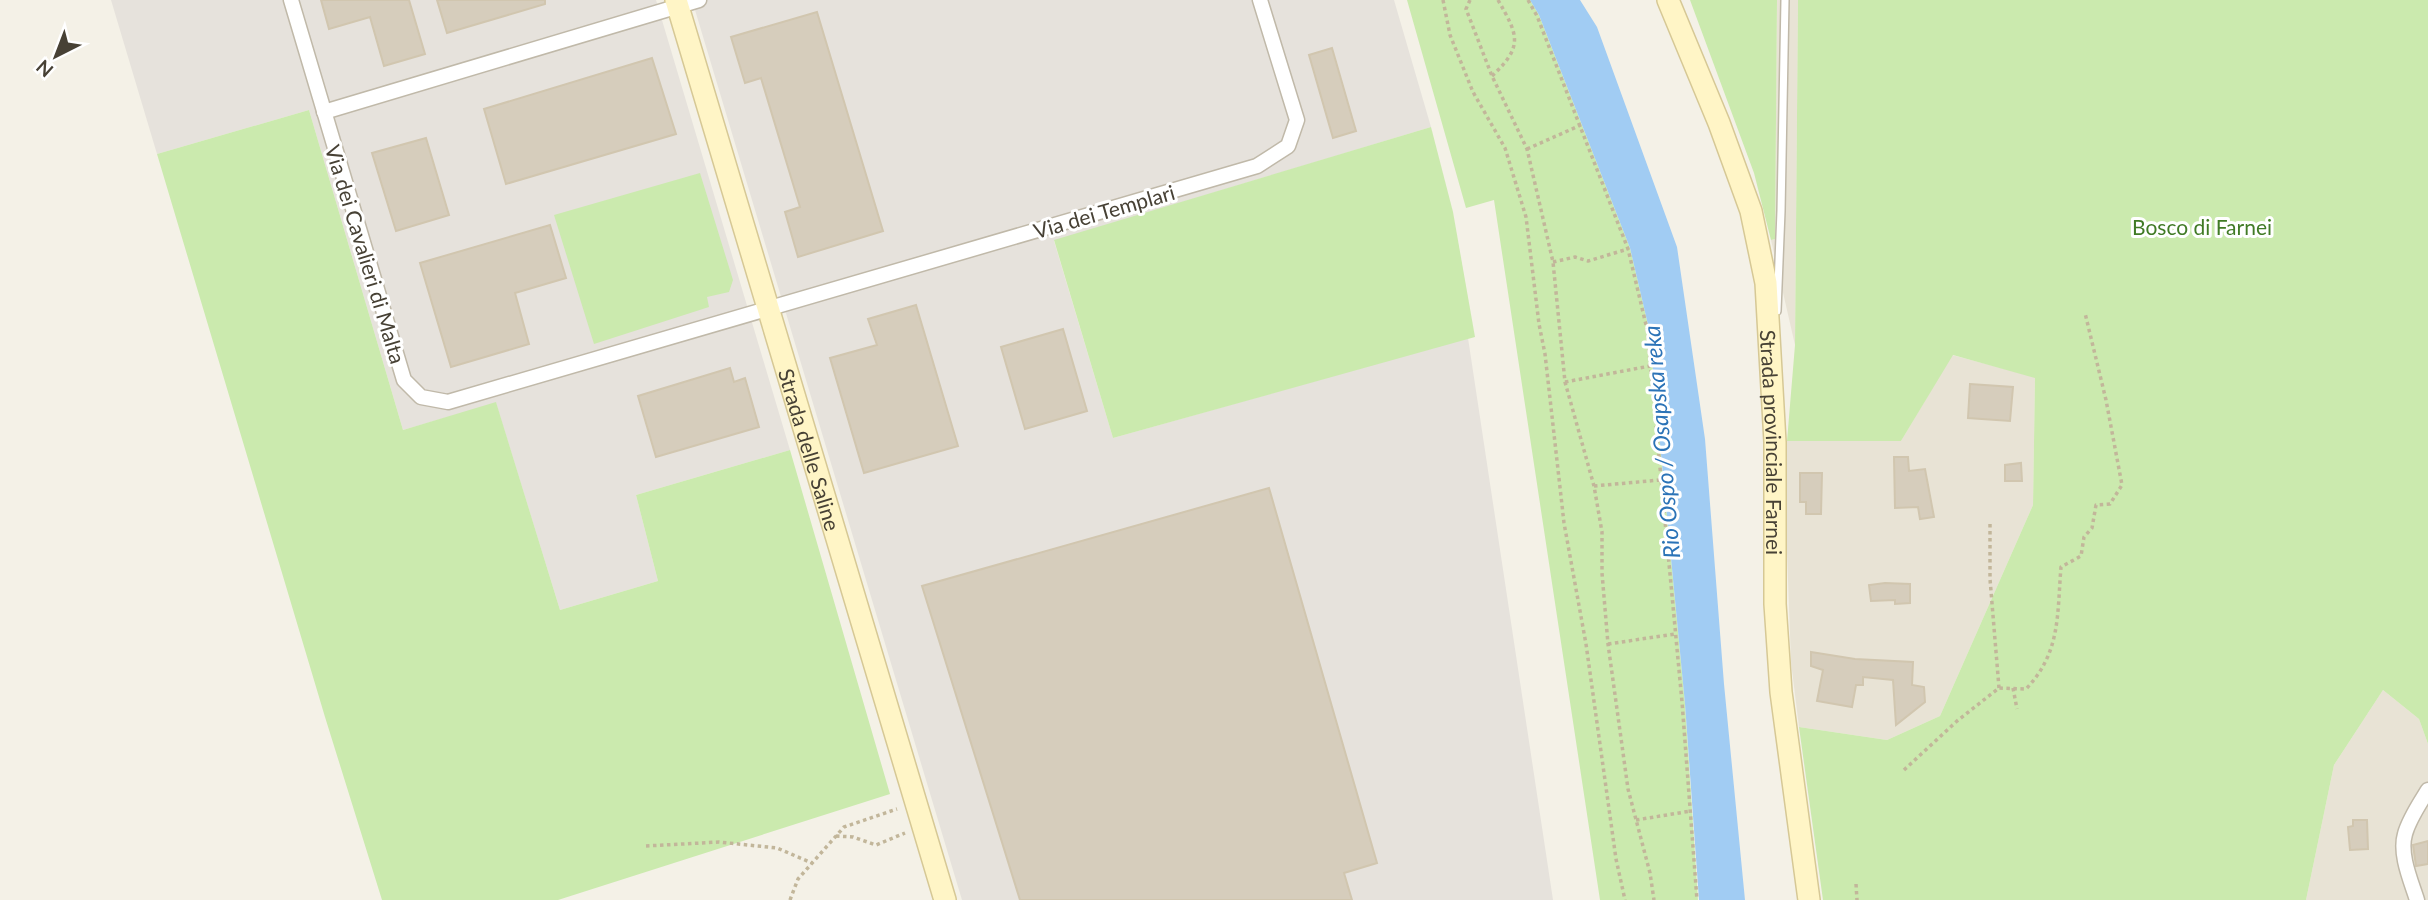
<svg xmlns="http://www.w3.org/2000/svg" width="2428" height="900" font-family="Lato,sans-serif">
	<rect width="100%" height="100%" fill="#f4f1e7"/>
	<g fill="#e8e3d5">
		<polygon points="1777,0 1798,0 1795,345 1771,240 1775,239"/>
		<polygon points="1952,355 2035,377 2033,505 1940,716 1887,740 1799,727 1791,662 1787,552 1787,441 1901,441"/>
		<polygon points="2383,690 2419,719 2428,744 2428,900 2306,900 2334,765"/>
	</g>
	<g fill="#e6e2dc">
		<polygon points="111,0 656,0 790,450 636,495 658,581 560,610 496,403 403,430 309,110 157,154"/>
		<polygon points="692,0 1394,0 1431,127 1054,241 1113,438 1468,338 1553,900 962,900"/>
	</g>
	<g fill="#cbeaae">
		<polygon points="1407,0 1530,0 1539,15 1630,248 1649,329 1685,704 1698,900 1600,900 1494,200 1466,208"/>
		<polygon points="1690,0 1777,0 1775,239 1771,240 1754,173"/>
		<polygon points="1798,0 2428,0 2428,744 2419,719 2383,690 2334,765 2306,900 1823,900 1799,727 1887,740 1940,716 2033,505 2035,378 1953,355 1901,441 1787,441 1795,345"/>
		<polygon points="309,110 403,430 496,402 560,610 658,581 636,495 790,450 890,794 558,900 382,900 325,717 157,154"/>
		<polygon points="1431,127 1453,212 1475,337 1113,438 1054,240"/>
		<polygon points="700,173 733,280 729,292 707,297 709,307 594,344 554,215"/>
	</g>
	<polygon fill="#a1ccf3" points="1530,0 1580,0 1597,27 1677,247 1705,439 1724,684 1745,900 1699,900 1685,704 1649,329 1630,248 1539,15"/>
	<g fill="#d6cdbc" stroke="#d1c6af" stroke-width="2">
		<polygon points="321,0 409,0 425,54 384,66 370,17 329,29"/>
		<polygon points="437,0 545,0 545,4 447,33"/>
		<polygon points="817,12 883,231 798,257 785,212 800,207 761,78 745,83 731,37"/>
		<polygon points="1332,48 1356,131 1333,138 1309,55"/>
		<polygon points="652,58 676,134 506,184 484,109"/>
		<polygon points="426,138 449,215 396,231 372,153"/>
		<polygon points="550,225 566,278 515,293 529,344 451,367 420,263"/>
		<polygon points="916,305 958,446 864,473 830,358 877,345 868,319"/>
		<polygon points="1063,329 1087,411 1025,429 1001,347"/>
		<polygon points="730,368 734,382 745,378 759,427 656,457 638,396"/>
		<polygon points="1970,384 2013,387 2010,421 1968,418"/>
		<polygon points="1894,457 1908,457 1909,471 1925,469 1934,517 1920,519 1918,507 1895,508"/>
		<polygon points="2021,463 2022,481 2005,481 2005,465"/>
		<polygon points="1800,473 1822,473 1821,514 1806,514 1806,502 1800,502"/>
		<polygon points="1269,488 1377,863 1344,873 1352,900 1020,900 922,586"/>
		<polygon points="1885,583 1910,584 1910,603 1895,604 1895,600 1871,601 1869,585"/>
		<polygon points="1811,652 1855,659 1913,662 1912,685 1924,687 1925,702 1896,725 1893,680 1863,677 1863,685 1856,685 1852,707 1817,701 1823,670 1811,666"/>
		<polygon points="2353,820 2367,820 2368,849 2350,850 2348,827 2353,826"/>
		<polygon points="2428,841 2428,864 2416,866 2413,845"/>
	</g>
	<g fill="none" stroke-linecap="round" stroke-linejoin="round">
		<defs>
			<polyline id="lane" points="1777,311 1781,211 1785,0"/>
			<g id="street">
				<polyline points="291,0 404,380 421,397 448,402 1257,166 1288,146 1297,120 1260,0"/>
				<polyline points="324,112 699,0"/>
				<path d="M2417 900C2411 881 2399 854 2405 834 2409 819 2420 803 2428 790"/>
			</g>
			<g id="secondary">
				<path id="s1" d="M676 0 945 900"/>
				<path id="s2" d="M1668 0 1719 123 1751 211 1766 283 1775 442V604L1781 692 1809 900"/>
			</g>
		</defs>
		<use href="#lane" stroke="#c0b9a9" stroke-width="10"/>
		<use href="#street" stroke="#c0b9a9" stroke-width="17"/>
		<use href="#secondary" stroke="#d6c895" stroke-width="24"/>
		<g stroke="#c2b69a" stroke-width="3.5" stroke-dasharray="3.5 3.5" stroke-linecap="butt">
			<polyline points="1443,0 1450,35 1473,92 1505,148 1526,217 1539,324 1545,354 1564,523 1586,644 1616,859 1625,900"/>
			<polyline points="1470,0 1466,9 1492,76 1527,149 1553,262 1565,382 1594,486 1602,532 1602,573 1608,644 1628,789 1650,873 1654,900"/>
			<polyline points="1528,0 1537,16 1628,249 1647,329 1682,702 1697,900"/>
			<path d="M1492 76C1524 46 1518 35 1498 0"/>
			<polyline points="1527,149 1581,125"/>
			<polyline points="1553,262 1575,257 1588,261 1628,249"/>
			<polyline points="1565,382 1650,366"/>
			<polyline points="1594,486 1660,480"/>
			<polyline points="1990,524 1990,579 1999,688"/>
			<polyline points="1608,644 1675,634"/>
			<polyline points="2013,688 2017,709"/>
			<path d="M1904 770 1957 721 1999 688 2026 689C2061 652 2057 615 2061 567L2081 556 2084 537 2092 528 2096 505 2110 504 2122 485 2106 400 2085 313"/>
			<polyline points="1636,820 1691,811"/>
			<polyline points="836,836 853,837 876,845 905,833"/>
			<polyline points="646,846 719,842 777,848 812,863"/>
			<polyline points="1856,884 1857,900"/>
			<polyline points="790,900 798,879 844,827 897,809"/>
		</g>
		<use href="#lane" stroke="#fff" stroke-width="7"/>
		<use href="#street" stroke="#fff" stroke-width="14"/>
		<use href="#secondary" stroke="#fff5c6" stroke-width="21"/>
	</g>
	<g text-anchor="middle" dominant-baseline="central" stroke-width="6" stroke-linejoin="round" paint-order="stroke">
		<g font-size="21" fill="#474135" stroke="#fff">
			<text transform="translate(1104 211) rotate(-16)">Via dei Templari</text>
			<text transform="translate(366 254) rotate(73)">Via dei Cavalieri di Malta</text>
			<text stroke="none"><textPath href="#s2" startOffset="460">Strada provinciale Farnei</textPath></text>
			<text stroke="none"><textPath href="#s1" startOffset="469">Strada delle Saline</textPath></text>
		</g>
		<g font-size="21" fill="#417b26" stroke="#fff">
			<text x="2202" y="226">Bosco di Farnei</text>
		</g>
		<g font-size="23" font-style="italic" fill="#2b73b7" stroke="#fff">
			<text transform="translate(1661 442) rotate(-95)">Rio Ospo / Osapska reka</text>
		</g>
	</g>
	<g transform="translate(56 56) rotate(222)" stroke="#ffffff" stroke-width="5" paint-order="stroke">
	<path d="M0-5L12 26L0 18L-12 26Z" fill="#474135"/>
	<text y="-10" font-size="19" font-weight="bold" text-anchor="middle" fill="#474135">N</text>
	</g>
</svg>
